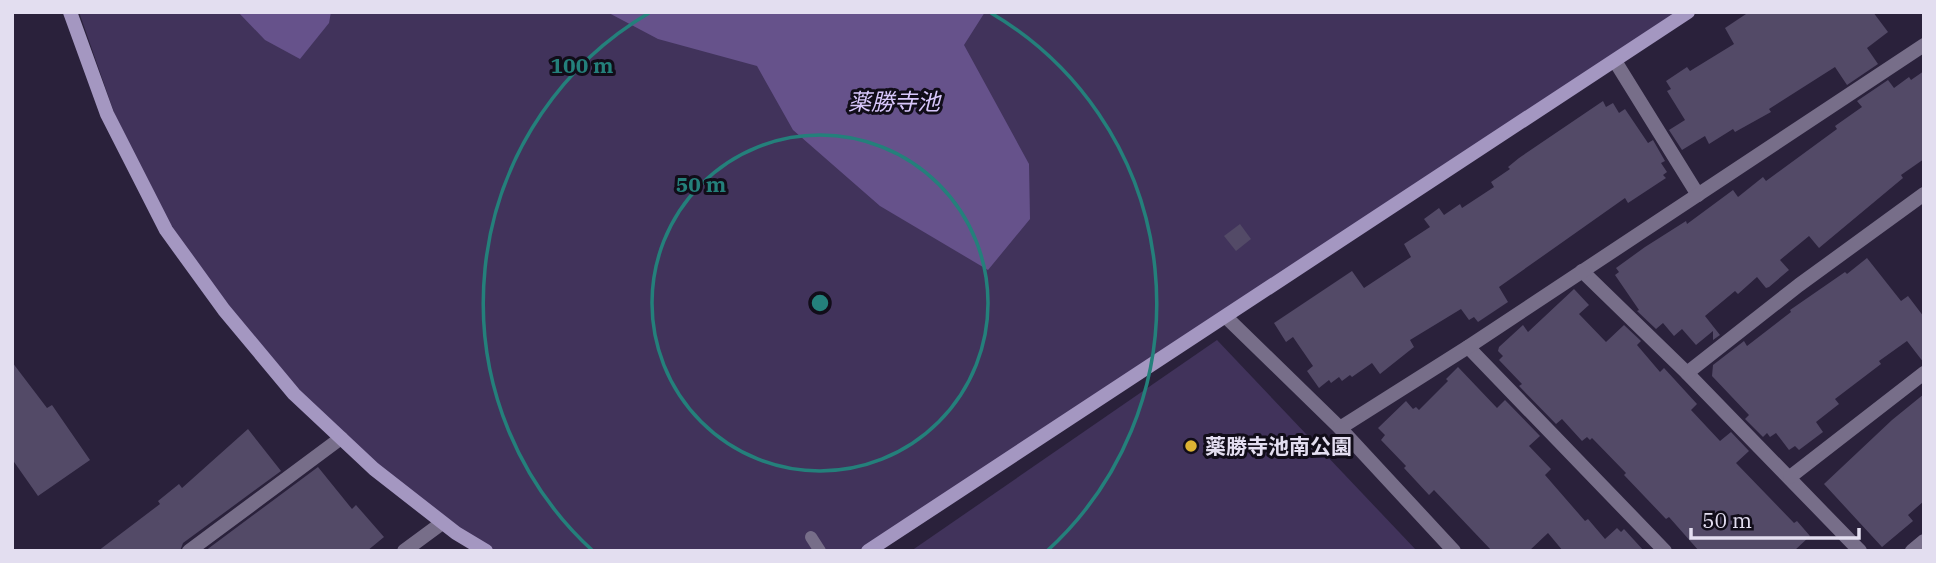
<svg xmlns="http://www.w3.org/2000/svg" width="1936" height="563" font-family="'IBM Plex Serif','Noto Sans JP',serif">
	<rect width="100%" height="100%" fill="#2a213b"/>
	<g fill="#41335b">
		<polygon points="79,12 1690,12 869,551 487,551 381,470 302,397 235,316 174,236 117,121"/>
		<polygon points="1217,340 1417,551 911,551"/>
	</g>
	<g fill="#66528b">
		<polygon points="238,12 331,12 329,23 300,59 265,40"/>
		<polygon points="607,12 985,12 964,45 1029,164 1030,219 988,270 880,206 793,130 757,66 658,39"/>
	</g>
	<g fill="#534a67">
		<polygon points="1749,12 1873,12 1888,32 1867,48 1878,64 1847,85 1835,67 1769,109 1771,112 1735,132 1733,129 1709,144 1705,136 1682,150 1669,130 1685,120 1667,91 1671,89 1666,81 1687,67 1690,71 1734,44 1725,28"/>
		<polygon points="1924,71 1924,159 1901,175 1903,178 1819,248 1809,236 1780,260 1789,270 1769,287 1766,288 1757,277 1738,294 1735,291 1705,316 1720,335 1713,340 1713,331 1696,345 1682,329 1674,336 1663,323 1656,329 1637,311 1639,310 1615,275 1619,272 1616,268 1645,247 1686,221 1687,224 1733,190 1738,197 1763,177 1766,181 1837,129 1835,126 1862,107 1857,101 1888,80 1894,88 1909,77 1911,80"/>
		<polygon points="1603,101 1606,107 1613,103 1619,113 1625,109 1648,143 1653,140 1665,161 1661,163 1667,172 1663,175 1666,178 1628,203 1625,198 1499,287 1508,302 1478,322 1474,317 1469,320 1461,309 1410,340 1414,347 1380,374 1372,363 1352,377 1350,375 1342,381 1339,377 1331,383 1329,380 1319,388 1307,371 1313,366 1293,337 1286,342 1274,323 1352,271 1364,288 1411,257 1404,244 1430,227 1424,219 1439,208 1444,215 1460,204 1462,208 1494,187 1491,182 1510,169 1508,167 1519,158"/>
		<polygon points="1240,224 1251,239 1236,251 1224,236"/>
		<polygon points="1867,258 1901,301 1908,296 1924,317 1924,363 1907,341 1879,361 1881,364 1835,399 1839,404 1816,422 1823,432 1799,450 1795,446 1789,450 1776,433 1770,437 1767,433 1763,437 1745,419 1749,415 1712,376 1713,365 1744,341 1747,346 1791,312 1790,310 1845,272 1847,274"/>
		<polygon points="1574,289 1589,305 1579,314 1606,342 1624,325 1641,341 1637,345 1660,372 1664,368 1697,404 1691,410 1720,441 1731,432 1749,451 1736,463 1794,523 1797,521 1810,536 1794,551 1699,551 1669,517 1666,519 1624,475 1626,473 1592,438 1590,440 1587,437 1582,441 1562,419 1556,424 1519,386 1522,384 1499,360 1503,356 1498,351 1499,347 1523,325 1528,332"/>
		<polygon points="12,362 47,408 52,405 90,460 38,496 12,459"/>
		<polygon points="1458,367 1497,408 1505,400 1540,436 1529,446 1551,469 1545,475 1585,521 1588,519 1605,539 1617,528 1621,532 1624,529 1644,551 1563,551 1548,533 1529,551 1492,551 1434,490 1429,495 1404,468 1406,466 1381,440 1385,435 1378,428 1406,401 1413,409 1416,407 1419,410 1448,381 1446,379"/>
		<polygon points="1924,394 1924,501 1908,515 1913,521 1882,547 1824,484 1892,420"/>
		<polygon points="248,429 281,471 183,543 180,551 98,551 160,504 158,501 179,484 182,488"/>
		<polygon points="318,467 352,509 356,505 384,537 367,551 205,551"/>
	</g>
	<g fill="none" stroke-linecap="round" stroke-linejoin="round">
		<polyline stroke="#776e89" stroke-width="12" points="811,537 820,551"/>
		<g stroke="#776e89" stroke-width="14">
			<polyline points="1615,61 1698,195"/>
			<polyline points="1582,271 1687,373 1860,551"/>
			<polyline points="1226,317 1340,428 1454,551"/>
			<polyline points="1468,347 1665,551"/>
			<polyline points="1687,373 1799,285 1924,194"/>
			<polyline points="1340,428 1468,347 1924,45"/>
			<polyline points="1790,477 1924,373"/>
			<polyline points="189,551 341,438"/>
			<polyline points="404,551 442,523"/>
			<polyline points="1912,551 1924,541"/>
		</g>
		<g stroke="#a497c1" stroke-width="14">
			<polyline points="70,12 107,114 166,230 224,310 294,394 374,469 456,533 486,551"/>
			<polyline points="868,551 1688,12"/>
		</g>
	</g>
	<g fill="none" stroke="#24807b" stroke-width="3.5">
		<circle cx="820" cy="303" r="168"/>
		<path d="M593 551A336 336 0 0 1 649 13M991 13A336 336 0 0 1 1047 551"/>
	</g>
	<circle fill="#dcb233" stroke="#110d19" stroke-width="2.5" cx="1191" cy="446" r="7"/>
	<g text-anchor="middle" dominant-baseline="central" stroke-width="6" stroke-linejoin="round" paint-order="stroke">
		<g font-size="21" font-weight="bold" fill="#e3def0" stroke="#110d19" text-anchor="start">
			<text x="1205" y="446">薬勝寺池南公園</text>
		</g>
		<g font-size="23" font-style="italic" fill="#d8c7fb" stroke="#110d19">
			<text x="894" y="101">薬勝寺池</text>
		</g>
	</g>
	<circle cx="820" cy="303" r="10" fill="#24807b" stroke="#110d19" stroke-width="3.5"/>
	<g font-size="21" text-anchor="middle" font-weight="bold" fill="#24807b" stroke="#110d19" stroke-width="6" stroke-linejoin="round" paint-order="stroke">
		<text x="582" y="73">100 m</text>
		<text x="701" y="192">50 m</text>
	</g>
	<rect width="1936" height="563" fill="none" stroke="#e3def0" stroke-width="28"/>
	<path d="M1691 528v10h168v-10" fill="none" stroke="#e3def0" stroke-width="3.5"/>
	<text x="1702" y="528" font-size="21" fill="#e3def0" stroke="#110d19" stroke-width="5" paint-order="stroke">50 m</text>
</svg>
